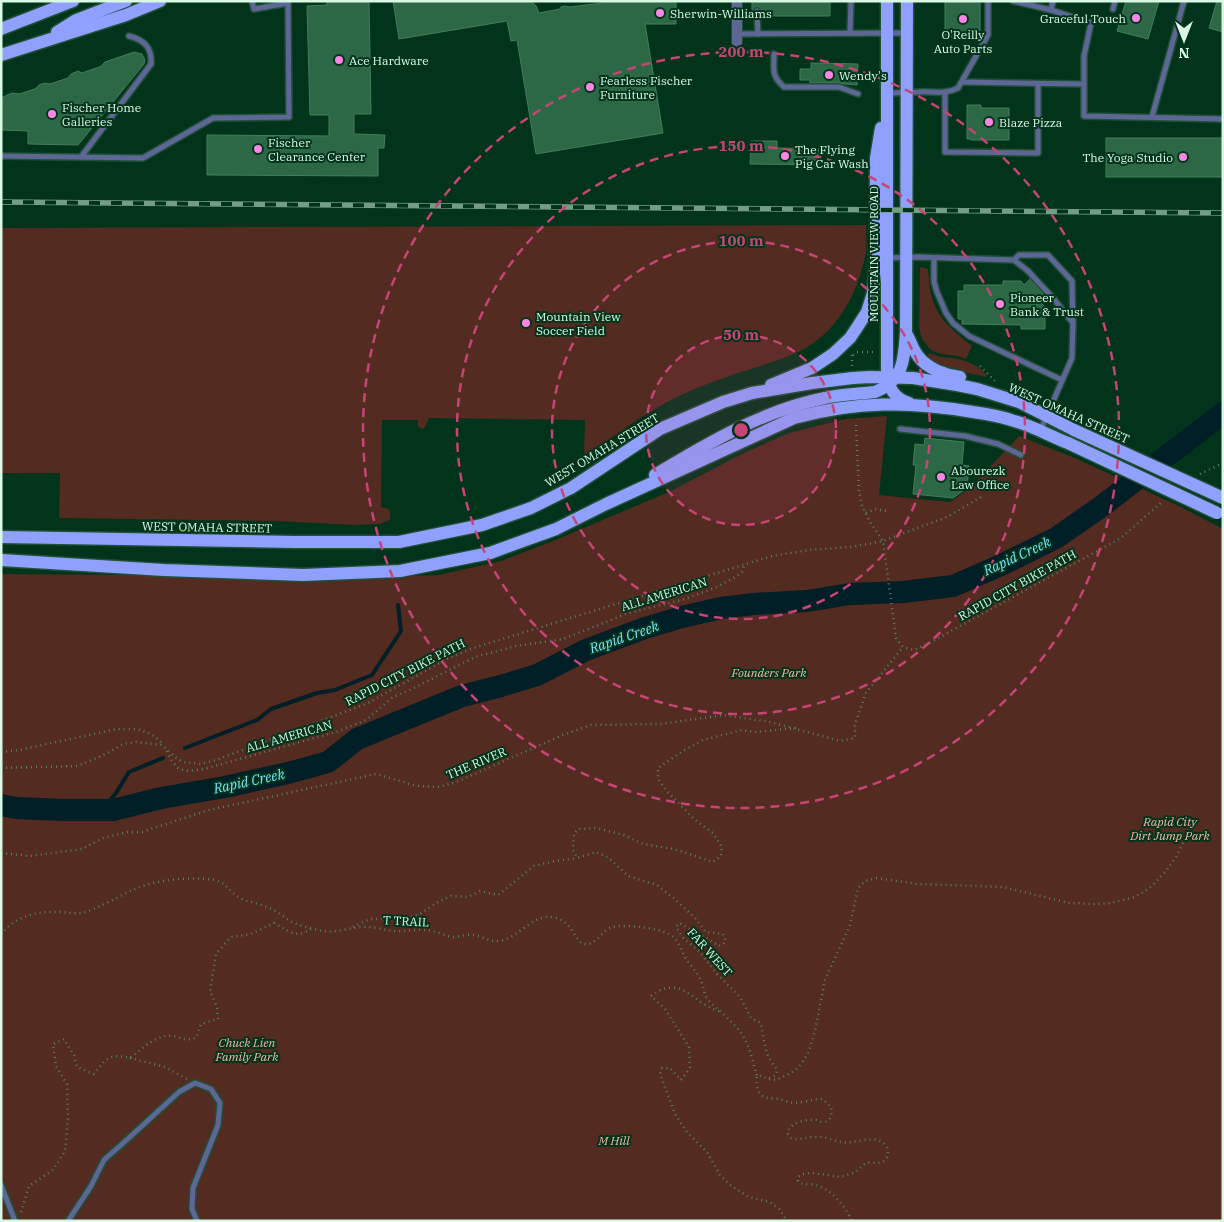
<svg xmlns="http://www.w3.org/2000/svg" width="1224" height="1222" font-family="'IBM Plex Serif',serif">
	<rect width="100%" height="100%" fill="#02341b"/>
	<g fill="#532b20">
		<path d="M866 225C866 234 867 243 866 252 859 290 840 328 806 348 792 356 775 361 760 366 738 373 716 380 695 389 657 404 625 428 592 452L584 456 585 420 429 418 425 427 423 429 418 427V420H382L381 507 389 509 390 513V520L380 524 354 525 277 521 59 518 60 473H1V228Z"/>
		<path d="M920 267 926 268 928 270C929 277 929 283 930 290 935 317 952 330 972 346L966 359 958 356 941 354 932 351 922 339 919 328Z"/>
		<path d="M929 353C933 354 937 356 941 357 944 358 949 357 953 358 965 360 981 365 987 377L947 369 929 361 928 355Z"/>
		<polygon points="887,416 879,495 950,502 971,487 1019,436 1075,458 1181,507 1223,529 1223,1221 1,1221 1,574 374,577 439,575 501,561 553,541 671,491 744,453 789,433 845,419"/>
	</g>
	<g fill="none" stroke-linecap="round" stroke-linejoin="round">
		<g stroke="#001f26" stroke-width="4">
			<polyline points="185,748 257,720 271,709 317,693 335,690 372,675 401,631 398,605"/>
			<polyline points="102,810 116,793 129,772 163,758"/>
		</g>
		<polyline stroke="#001f26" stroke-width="22" points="1,805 17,808 63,810 113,810 161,798 225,787 288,773 328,762 357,739 462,696 501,686 537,675 586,650 645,628 682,617 721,608 753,604 807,601 850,594 903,592 953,586 1001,565 1056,538 1102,506 1223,413"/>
	</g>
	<g fill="#2c6845" stroke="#437e5a">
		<polygon points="327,1 369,1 371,114 354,114 354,134 385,135 384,148 378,148 378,176 207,175 207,135 329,136 329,115 310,115 307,6 327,5"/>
		<polygon points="393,1 531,1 536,6 539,13 560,9 561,7 565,6 570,7 602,3 603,1 676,1 676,24 645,24 663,133 536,154 517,40 511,41 507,21 399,39"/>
		<polygon points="752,1 830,1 830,16 762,16 762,11 759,7 755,7 752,11"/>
		<polygon points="945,1 980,1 980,36 945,37"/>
		<polygon points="1126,1 1159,1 1148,39 1117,31"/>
		<polygon points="1217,1 1223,1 1223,32 1209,28"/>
		<polygon points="134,52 142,54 145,60 144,64 78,145 28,144 28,131 1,130 1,98 12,93 19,94 35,89 39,85 45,83 50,84 68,78 71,74 78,71 82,73 102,66 103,64 105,62"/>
		<polygon points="811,63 858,64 857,85 845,84 839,83 810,83 810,80 800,80 800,69 811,69"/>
		<polygon points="967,105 981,105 981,108 1009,108 1009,140 971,140 971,139 967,139"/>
		<rect x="1106" y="138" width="117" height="39"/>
		<polygon points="751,141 777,141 777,148 819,149 819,165 750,164"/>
		<polygon points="1030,279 1043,294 1038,300 1045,307 1045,329 1021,329 1021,325 962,324 962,319 958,319 958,291 964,291 964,285 1003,285 1003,281 1021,281 1024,285"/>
		<polygon points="925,438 964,442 962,465 969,466 967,488 953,498 913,494 916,465 913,465 915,444 924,445"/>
	</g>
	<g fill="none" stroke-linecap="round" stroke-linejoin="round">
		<defs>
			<g id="lane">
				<polyline points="1013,1 1051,10 1091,23 1084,56 1084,116 1223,119"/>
				<polyline points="1113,9 1115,1"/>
				<polyline points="1051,10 1053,1"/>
				<polyline points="757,11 758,34"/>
				<polyline points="850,33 851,1"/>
				<polyline points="737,34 907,33"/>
				<path d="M774 54C774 70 771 75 784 87H839L858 94"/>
				<polyline points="962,82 1084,84"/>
				<polyline points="945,92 945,152 1038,153 1038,84"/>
				<path d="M886 93C897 93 908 92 919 92 932 91 945 95 958 88L988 35V1"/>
				<polyline points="1152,117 1184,1"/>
				<polyline points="1,156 143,158 213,118 289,117 288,3 254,9 252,1"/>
				<path d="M81 157 151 64C152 48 145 40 129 36"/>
				<polyline points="887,258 918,257 1014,260 1028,271 1053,298 1073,323 1072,358 1041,429"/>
				<polyline points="934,258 934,282 937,292 946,313 953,323 969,336 1062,380"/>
				<polyline points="1014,260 1019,255 1048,255 1072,281 1073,323"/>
				<polyline points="900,429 965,436 998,444 1021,455"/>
				<polyline points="1,1185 15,1221"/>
				<polyline points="68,1221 91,1186 104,1160 131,1136 179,1092 195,1083 211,1089 220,1103 218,1125 193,1188 192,1209 197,1221"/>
			</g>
			<polyline id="street" points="737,1 737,42"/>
			<g id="primary">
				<path d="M887 1V380C891 392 897 399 909 403"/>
				<polyline points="1,29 73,1"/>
				<polyline points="57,32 76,20 126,1"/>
				<polyline points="1,55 126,15 160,1"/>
				<path d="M907 335C911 342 913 350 918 356 927 369 946 375 960 377"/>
				<polyline points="771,385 812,368 833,354 850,338 858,326 867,312 873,293 875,273 876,158 881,128"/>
				<path d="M655 475C708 443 764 410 825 398 842 394 858 394 875 392 904 380 904 360 906 332L907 1"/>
				<polyline points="1,537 294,542 399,542 482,525 531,508 571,488 660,429 723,402 752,393 812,383 853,378 870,377 913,378 957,385 977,389 1019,402 1074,430"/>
				<path d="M1 560 164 570 303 575 400 571 490 553 556 529 606 504 794 418C856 401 910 401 973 412 987 414 1001 416 1014 421 1033 426 1050 436 1068 443"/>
			</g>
		</defs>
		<use href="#lane" stroke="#205037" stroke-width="8"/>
		<use href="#street" stroke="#205037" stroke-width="12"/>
		<use href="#primary" stroke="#205037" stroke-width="15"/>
		<g stroke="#568069" stroke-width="2.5" stroke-dasharray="1 4" stroke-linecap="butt">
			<polyline points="853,355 857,352 874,352"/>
			<polyline points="852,366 852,355"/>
			<polyline points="980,366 995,381"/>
			<polyline points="856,425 859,491 862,506 870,522 883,541 896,638 903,647 914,650 929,643 1121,538 1163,501"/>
			<polyline points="1200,474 1223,463"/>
			<polyline points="866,513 875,509 888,511"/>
			<path d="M796 728 755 732 742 730 703 740 683 751 658 768V779L666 790 694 819 713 833 722 847 721 856 713 862 674 849 643 844 624 835 596 828 578 829 574 834 573 850 577 858 596 852 609 858 628 876 657 885 676 900 696 919 706 932 723 934 726 941 722 945 719 946 705 937 679 923 676 927 684 939 698 950 717 974 740 997 751 1018 761 1023C764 1041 764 1055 777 1069L776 1075 768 1079 761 1076H757C756 1086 757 1096 768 1098 771 1099 775 1098 779 1099 787 1102 795 1104 802 1102 809 1101 814 1099 822 1099L831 1106C832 1113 832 1121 824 1122 820 1122 819 1121 816 1120 806 1119 792 1122 788 1131V1134L791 1138C800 1141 809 1136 818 1137 827 1137 834 1141 841 1142 855 1145 876 1132 886 1146 888 1148 888 1151 888 1153 887 1166 874 1162 866 1163L854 1173 840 1177 821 1174 811 1173 802 1174 798 1177V1181C803 1186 810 1183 816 1185 832 1190 845 1206 852 1221"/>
			<polyline points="167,751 171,760 179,769 188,771 204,769 336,732 366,720 393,697 412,689 475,657 516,646 563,639 626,614 685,599 717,587 737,576 742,572 744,565"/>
			<path d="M1 752 19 750 117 729C138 729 147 728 163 744"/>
			<polyline points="1,768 78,766 110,752 123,744 136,742 162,745 175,757 183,762 201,764 216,760 366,704 447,659 473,648 772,556 809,550 851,547 883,541 947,517 981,497"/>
			<polyline points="1,853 30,856 82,849 103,838 127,832 142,832 209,810 376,774 417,786 437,787 454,783 563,735 591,725 660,724 724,715 770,722 840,741 855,738 855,724 866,693 903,647"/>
			<polyline points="353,927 370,919 402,919 420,914 438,902 451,896 468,897 480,891 498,895 534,866 555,861 577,858"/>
			<path d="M1 934C16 916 37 911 59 912 68 912 77 915 86 912 103 906 119 896 135 889 156 880 184 877 207 879 228 880 227 892 242 899 252 903 262 904 271 909 278 912 284 917 290 921 300 926 312 929 323 931 336 933 348 928 361 927 372 926 383 930 394 931 404 932 415 929 425 930 435 930 444 936 454 937 460 937 466 934 473 935 482 936 489 942 498 941 517 940 532 914 552 917 574 920 574 943 585 944 596 945 601 932 610 928 621 923 658 928 669 934 678 939 681 950 686 959 691 966 697 972 701 981 704 986 703 993 707 998 710 1003 714 1006 718 1009 724 1015 731 1021 737 1028 749 1040 752 1060 757 1076"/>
			<path d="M719 1011C693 1004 681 973 651 996L665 1009 689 1047 690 1068 681 1080 670 1068H662L660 1074 675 1114 686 1131 707 1152 720 1175 730 1185 749 1197 770 1202 779 1209 787 1221"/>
			<polyline points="130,1058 165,1067 187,1079"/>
			<polyline points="769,1079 776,1080 791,1073 798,1068 808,1054 815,1031 825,980 850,925 858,888 865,881 877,878 918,884 1003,887 1069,903 1098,904 1110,903 1135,897 1145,891 1153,885 1166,871 1176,857 1194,822"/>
			<path d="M21 1212 29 1186 53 1170 65 1151 68 1118 67 1084 56 1066 53 1044 64 1039 74 1055 77 1067 94 1074C106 1059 109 1053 130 1058 142 1049 157 1033 173 1036 184 1038 184 1041 196 1038L201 1024 218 1019 217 1007 210 991 216 954 231 937 251 934 274 923C289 931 296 940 312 928"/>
		</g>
		<use href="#lane" stroke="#5d6694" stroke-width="5"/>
		<use href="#street" stroke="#5d6694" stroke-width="10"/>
		<use href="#primary" stroke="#90a0fe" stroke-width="12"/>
		<defs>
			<polyline id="rail" points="1,202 1223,213"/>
		</defs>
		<use href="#rail" stroke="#759d86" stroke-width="5.5"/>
		<use href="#rail" stroke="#02341b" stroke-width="4" stroke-dasharray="11" stroke-linecap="butt"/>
		<defs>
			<g id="primary-bridge">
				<polyline points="1074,430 1223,498"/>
				<polyline points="1068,443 1217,513"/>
			</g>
		</defs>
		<use href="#primary-bridge" stroke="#205037" stroke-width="15" stroke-linecap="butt"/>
		<use href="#primary-bridge" stroke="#90a0fe" stroke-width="12"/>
	</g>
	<circle cx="741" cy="430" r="95" fill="#c74576" fill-opacity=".12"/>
	<g fill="none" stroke="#c74576" stroke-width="2.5" stroke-dasharray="9 6">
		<circle cx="741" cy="430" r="95"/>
		<circle cx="741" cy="430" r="189"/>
		<circle cx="741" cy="430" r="284"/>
		<circle cx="741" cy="430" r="378"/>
	</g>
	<g fill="#fc86e4" stroke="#02341b" stroke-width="2">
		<circle cx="660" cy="13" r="5"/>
		<circle cx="1136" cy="18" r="5"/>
		<circle cx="963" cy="19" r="5"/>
		<circle cx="339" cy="60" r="5"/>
		<circle cx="829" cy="75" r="5"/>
		<circle cx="590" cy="87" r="5"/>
		<circle cx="52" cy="114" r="5"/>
		<circle cx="989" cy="122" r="5"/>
		<circle cx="258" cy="149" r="5"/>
		<circle cx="785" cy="156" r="5"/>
		<circle cx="1183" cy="157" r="5"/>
		<circle cx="1000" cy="304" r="5"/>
		<circle cx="526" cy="323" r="5"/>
		<circle cx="941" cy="477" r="5"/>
	</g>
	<g text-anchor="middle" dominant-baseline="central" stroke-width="4" stroke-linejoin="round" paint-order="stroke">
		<g font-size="12" fill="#daf9e4" stroke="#02341b" text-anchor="start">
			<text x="670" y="13">Sherwin-Williams</text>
			<text x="1126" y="18" text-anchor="end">Graceful Touch</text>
			<text x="963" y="34" text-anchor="middle">O'Reilly<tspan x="963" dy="14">Auto Parts</tspan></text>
			<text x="349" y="60">Ace Hardware</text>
			<text x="839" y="75">Wendy's</text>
			<text x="600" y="80">Fearless Fischer<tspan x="600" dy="14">Furniture</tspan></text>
			<text x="62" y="107">Fischer Home<tspan x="62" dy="14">Galleries</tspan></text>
			<text x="999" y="122">Blaze Pizza</text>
			<text x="268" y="142">Fischer<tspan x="268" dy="14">Clearance Center</tspan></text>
			<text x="795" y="149">The Flying<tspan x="795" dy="14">Pig Car Wash</tspan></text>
			<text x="1173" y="157" text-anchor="end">The Yoga Studio</text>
			<text x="1010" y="297">Pioneer<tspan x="1010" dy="14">Bank &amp; Trust</tspan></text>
			<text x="536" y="316">Mountain View<tspan x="536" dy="14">Soccer Field</tspan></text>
			<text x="951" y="470">Abourezk<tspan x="951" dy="14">Law Office</tspan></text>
		</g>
		<g font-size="12" fill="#daf9e4" stroke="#02341b">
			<text transform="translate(873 254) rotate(-90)">MOUNTAIN VIEW ROAD</text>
			<text transform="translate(1069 413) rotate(24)">WEST OMAHA STREET</text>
			<text transform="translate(602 450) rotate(-31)">WEST OMAHA STREET</text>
			<text transform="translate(207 527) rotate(1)">WEST OMAHA STREET</text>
			<text transform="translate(1017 585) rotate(-29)">RAPID CITY BIKE PATH</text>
			<text transform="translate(664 594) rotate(-17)">ALL AMERICAN</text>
			<text transform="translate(405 672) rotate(-27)">RAPID CITY BIKE PATH</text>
			<text transform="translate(289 736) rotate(-16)">ALL AMERICAN</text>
			<text transform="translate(476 763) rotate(-23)">THE RIVER</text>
			<text transform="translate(406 921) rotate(3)">T TRAIL</text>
			<text transform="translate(710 952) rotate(48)">FAR WEST</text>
		</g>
		<g font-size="12" font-style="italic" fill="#f8b7a7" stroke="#02341b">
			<text x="769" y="672">Founders Park</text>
			<text x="1170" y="821">Rapid City<tspan x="1170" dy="14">Dirt Jump Park</tspan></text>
			<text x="247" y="1042">Chuck Lien<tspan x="247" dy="14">Family Park</tspan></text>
			<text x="614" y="1140">M Hill</text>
		</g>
		<g font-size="14" font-style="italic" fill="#77e3fc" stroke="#02341b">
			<text transform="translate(1017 556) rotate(-25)">Rapid Creek</text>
			<text transform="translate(624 637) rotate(-19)">Rapid Creek</text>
			<text transform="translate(249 781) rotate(-12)">Rapid Creek</text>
		</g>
	</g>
	<circle cx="741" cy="430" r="8" fill="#c74576" stroke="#02341b" stroke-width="2.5"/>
	<g font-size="15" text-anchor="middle" font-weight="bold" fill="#c74576" stroke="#02341b" stroke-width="4" stroke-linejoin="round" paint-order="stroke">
		<text x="741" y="57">200 m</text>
		<text x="741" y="151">150 m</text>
		<text x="741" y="246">100 m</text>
		<text x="741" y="340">50 m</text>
	</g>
	<rect width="1224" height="1222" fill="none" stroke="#daf9e4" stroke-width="5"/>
	<g transform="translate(1184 40) rotate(180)" stroke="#02341b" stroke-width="4" paint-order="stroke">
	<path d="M0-4L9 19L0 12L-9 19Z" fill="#daf9e4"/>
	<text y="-8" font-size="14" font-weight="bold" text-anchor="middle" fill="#daf9e4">N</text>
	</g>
</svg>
